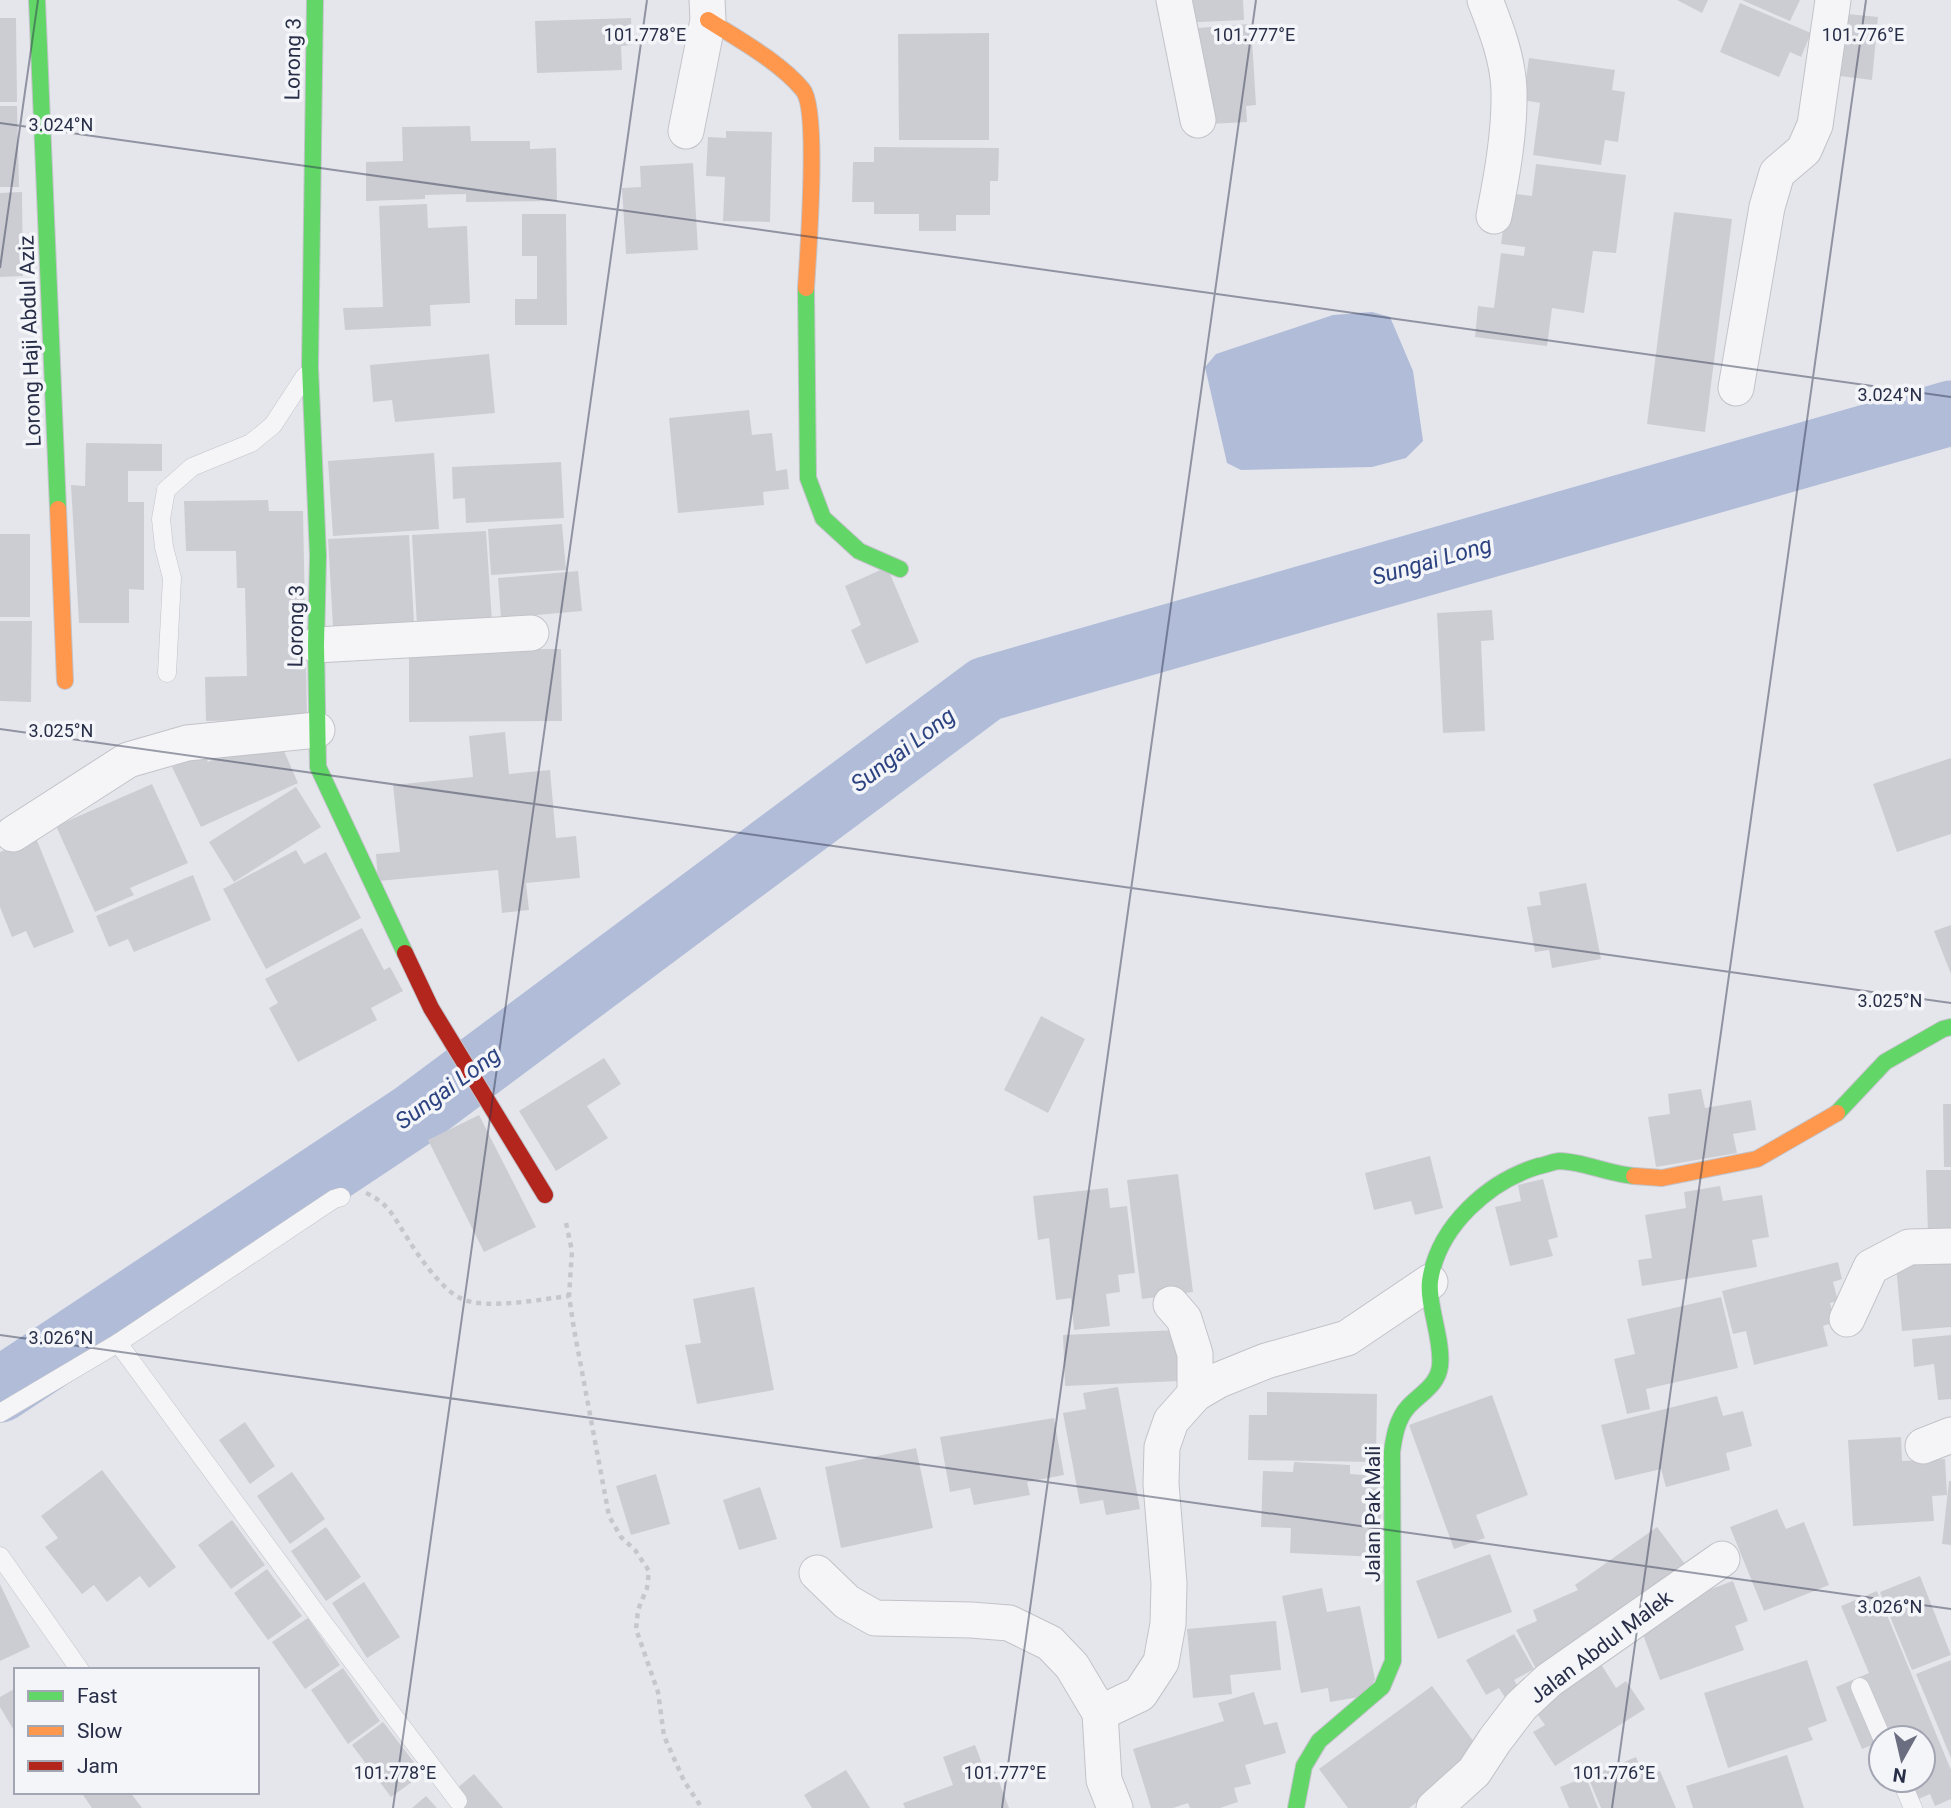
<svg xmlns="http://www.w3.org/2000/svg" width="1951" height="1808" font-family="Roboto,sans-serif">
	<rect width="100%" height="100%" fill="#e5e6eb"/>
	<polygon fill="#b0bcd8" points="1372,312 1390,317 1413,371 1423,441 1406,458 1372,467 1241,470 1227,463 1205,367 1216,354 1333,315"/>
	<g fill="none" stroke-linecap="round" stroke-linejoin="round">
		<polyline stroke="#b0bcd8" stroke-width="65" points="0,1390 414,1115 986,689 1951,413"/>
	</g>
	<g fill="#cccdd3">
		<polygon points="1178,0 1243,0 1244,20 1179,23"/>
		<polygon points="1677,0 1708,0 1702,13"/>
		<polygon points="1742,0 1800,0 1790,21"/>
		<polygon points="1740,3 1811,33 1801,57 1790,52 1779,77 1720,52"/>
		<polygon points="1838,13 1878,17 1872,80 1832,75"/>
		<polygon points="0,18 16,18 17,102 0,102"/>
		<polygon points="631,18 632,45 621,46 622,70 537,73 535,21"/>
		<polygon points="1251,24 1256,105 1246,106 1247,122 1210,124 1202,109 1198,28"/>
		<polygon points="989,33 989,140 899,140 898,34"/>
		<polygon points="1529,58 1615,70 1612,90 1625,92 1618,142 1605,140 1601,165 1533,155 1540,103 1523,100"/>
		<polygon points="0,106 17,106 19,187 0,187"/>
		<polygon points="470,126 471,141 530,141 530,149 556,148 557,201 466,202 466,194 425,195 425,199 366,201 366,162 403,161 402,127"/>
		<polygon points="726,131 772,132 770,222 723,221 725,177 706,176 708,137 726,138"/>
		<polygon points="874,147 999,148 998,181 990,181 990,215 956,215 956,231 919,231 919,214 874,214 874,202 852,202 853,162 874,162"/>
		<polygon points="693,163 698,250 626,254 622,188 641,187 640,166"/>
		<polygon points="1536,164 1626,175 1616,253 1593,251 1584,313 1552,308 1547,346 1475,337 1478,306 1494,308 1501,253 1524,256 1525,247 1501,244 1508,193 1532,196"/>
		<polygon points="22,192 23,276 0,277 0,193"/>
		<polygon points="427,204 428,228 467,226 470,303 430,305 431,326 345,330 343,308 383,307 379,206"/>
		<polygon points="1674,212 1732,219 1705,432 1647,424"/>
		<polygon points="522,214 566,214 567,325 515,325 515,299 537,299 537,256 522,256"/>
		<polygon points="489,354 495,413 395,422 392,400 373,402 370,365"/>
		<polygon points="749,410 752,435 772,433 776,471 787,469 789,489 763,492 764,505 678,513 669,418"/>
		<polygon points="86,443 162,444 162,471 128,471 128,502 144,502 144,590 129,589 129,623 79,623 71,485 85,486"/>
		<polygon points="434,453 439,529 333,536 328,461"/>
		<polygon points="561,462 564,518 466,523 465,498 453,499 452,467"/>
		<polygon points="268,500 269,511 303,511 307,719 206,721 205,677 247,676 245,588 237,588 236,551 186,551 184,501"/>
		<polygon points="562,524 566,570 491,575 488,529"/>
		<polygon points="486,531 492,622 417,626 412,535"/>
		<rect x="0" y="534" width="30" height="83"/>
		<polygon points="409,535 414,623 333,627 328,539"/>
		<polygon points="887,567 919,642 866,664 851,630 861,625 845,586"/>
		<polygon points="578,571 582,611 501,618 498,578"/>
		<polygon points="1492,610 1494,640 1481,641 1485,731 1443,733 1437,613"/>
		<polygon points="0,621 32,621 31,702 0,701"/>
		<polygon points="561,649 562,721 409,722 409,650"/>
		<polygon points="505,732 509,774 550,770 556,838 576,836 580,878 526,883 529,910 502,913 498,870 378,881 376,854 400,852 393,785 473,777 469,736"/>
		<polygon points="280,742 298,783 201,827 172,767 204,753 208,762 249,743"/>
		<polygon points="1951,758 1951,834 1897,852 1873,784"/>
		<polygon points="152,784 188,863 130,888 134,895 95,912 56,826"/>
		<polygon points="296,787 321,827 234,882 209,842"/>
		<polygon points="36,838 74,932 34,948 26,931 12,937 0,907 0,852"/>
		<polygon points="296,850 304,864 326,852 361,918 266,969 223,889"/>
		<polygon points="193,875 211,920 134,952 128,939 109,947 96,916"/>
		<polygon points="1586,883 1601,959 1552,968 1549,950 1535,952 1527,907 1541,905 1539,892"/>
		<polygon points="1951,925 1951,974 1934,931"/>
		<polygon points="362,928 384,970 390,967 403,991 371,1008 377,1020 298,1062 269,1008 278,1003 265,979"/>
		<polygon points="1041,1016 1085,1039 1048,1113 1004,1090"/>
		<polygon points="604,1058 621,1084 587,1106 608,1138 556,1171 519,1111"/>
		<polygon points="1701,1089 1705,1108 1751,1100 1756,1130 1733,1134 1737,1153 1656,1167 1648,1117 1670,1114 1668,1094"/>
		<polygon points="1943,1104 1951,1104 1951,1167 1944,1167"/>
		<polygon points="479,1115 536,1227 484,1252 428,1140"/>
		<polygon points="1430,1156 1443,1208 1415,1215 1411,1201 1374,1210 1365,1173"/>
		<polygon points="1926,1170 1951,1170 1951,1234 1928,1234"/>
		<polygon points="1178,1174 1193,1292 1142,1299 1127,1180"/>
		<polygon points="1543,1179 1558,1237 1548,1240 1553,1256 1510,1266 1495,1207 1521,1201 1518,1185"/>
		<polygon points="1720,1186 1723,1201 1762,1195 1769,1237 1752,1240 1757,1267 1642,1286 1638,1260 1652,1258 1645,1215 1686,1208 1684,1192"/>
		<polygon points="1108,1188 1110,1208 1127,1206 1135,1273 1118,1275 1120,1292 1106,1294 1110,1326 1074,1330 1071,1298 1056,1300 1049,1238 1038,1240 1033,1196"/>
		<polygon points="1951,1261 1951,1327 1902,1331 1896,1265"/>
		<polygon points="1838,1262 1842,1279 1833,1282 1838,1301 1830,1303 1835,1322 1823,1326 1828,1346 1754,1365 1746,1331 1733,1334 1722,1291"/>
		<polygon points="754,1287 774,1390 697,1404 685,1345 701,1343 693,1299"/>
		<polygon points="1721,1297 1738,1368 1646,1389 1650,1409 1627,1414 1614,1359 1635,1354 1627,1319"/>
		<polygon points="1177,1330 1179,1381 1065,1386 1063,1335"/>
		<polygon points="1951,1335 1951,1399 1938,1400 1934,1364 1914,1367 1912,1339"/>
		<polygon points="1118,1387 1140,1509 1106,1515 1103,1500 1080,1504 1063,1413 1086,1409 1083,1393"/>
		<polygon points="1267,1392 1377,1394 1376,1462 1248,1460 1249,1415 1267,1415"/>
		<polygon points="1492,1395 1528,1495 1476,1515 1485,1538 1454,1549 1409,1425"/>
		<polygon points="1717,1396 1723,1416 1743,1411 1752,1446 1726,1453 1730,1470 1666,1487 1661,1469 1615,1480 1601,1425"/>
		<polygon points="1054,1418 1064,1475 1027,1482 1030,1495 974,1505 970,1488 950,1492 940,1437"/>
		<polygon points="245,1422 275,1466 250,1484 219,1440"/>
		<polygon points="1901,1437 1902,1461 1945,1459 1947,1495 1932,1496 1934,1521 1853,1526 1848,1440"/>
		<polygon points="916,1448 933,1528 841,1548 825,1467"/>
		<polygon points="1294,1462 1350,1465 1350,1474 1382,1476 1379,1557 1290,1553 1291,1528 1261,1527 1263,1471 1293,1472"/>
		<polygon points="102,1470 176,1567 149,1588 140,1576 107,1602 94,1585 82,1594 45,1547 58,1538 41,1516"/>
		<polygon points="292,1472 325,1519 290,1544 257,1496"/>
		<polygon points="656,1474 670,1524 631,1535 616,1486"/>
		<polygon points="1949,1481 1951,1481 1951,1545 1942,1544"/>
		<polygon points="760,1487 777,1539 739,1550 723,1500"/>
		<polygon points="1777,1509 1786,1529 1804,1522 1829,1585 1764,1611 1730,1527"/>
		<polygon points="232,1520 265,1565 231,1589 198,1545"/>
		<polygon points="326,1527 361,1577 326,1601 291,1551"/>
		<polygon points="1657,1527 1688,1568 1536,1669 1516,1630 1537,1621 1533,1610 1578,1590 1575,1585"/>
		<polygon points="1490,1554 1512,1612 1438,1639 1416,1581"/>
		<polygon points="267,1569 302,1616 268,1640 234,1593"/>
		<polygon points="1920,1576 1951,1655 1912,1670 1880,1592"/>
		<polygon points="1733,1581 1748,1621 1735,1626 1744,1650 1660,1680 1639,1624 1670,1604"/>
		<polygon points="364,1582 400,1637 367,1658 332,1603"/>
		<polygon points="0,1584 30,1647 0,1661"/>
		<polygon points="1322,1588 1327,1612 1360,1606 1375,1679 1365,1696 1330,1702 1328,1688 1301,1693 1282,1596"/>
		<polygon points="1877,1591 1951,1770 1951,1799 1935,1806 1930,1794 1916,1800 1908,1780 1923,1780 1923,1738 1890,1738 1862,1749 1836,1687 1869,1673 1841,1606"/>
		<polygon points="308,1618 340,1665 305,1689 272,1642"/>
		<polygon points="1276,1621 1281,1670 1230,1675 1232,1694 1193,1698 1187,1629"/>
		<polygon points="1514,1634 1534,1669 1514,1680 1521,1692 1506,1699 1499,1688 1486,1695 1466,1660"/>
		<polygon points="1807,1660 1827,1721 1808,1728 1813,1740 1728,1768 1704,1693"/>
		<polygon points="1951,1660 1951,1758 1916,1674"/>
		<polygon points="1599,1661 1616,1688 1626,1681 1645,1709 1555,1766 1533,1732 1545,1725 1531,1705"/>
		<polygon points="343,1668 380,1721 348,1744 311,1690"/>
		<polygon points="1432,1686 1483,1754 1409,1808 1348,1808 1319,1769"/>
		<polygon points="16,1688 16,1734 0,1707 0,1697"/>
		<polygon points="1254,1692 1264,1725 1277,1722 1286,1753 1245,1765 1251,1784 1234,1788 1238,1802 1220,1808 1190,1808 1188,1803 1173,1808 1151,1808 1133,1749 1224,1721 1218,1703"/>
		<polygon points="383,1722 423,1774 391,1797 352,1745"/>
		<polygon points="975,1745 986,1774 995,1771 1009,1808 905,1808 903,1803 953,1785 943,1757"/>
		<polygon points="1787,1755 1804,1808 1693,1808 1686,1786"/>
		<polygon points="1636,1757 1644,1777 1660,1771 1676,1808 1601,1808 1588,1777"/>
		<polygon points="846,1770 870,1808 812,1808 804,1795"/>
		<polygon points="474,1774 503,1808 462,1808 450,1794"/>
		<polygon points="1586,1777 1598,1808 1569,1808 1560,1787"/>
		<polygon points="81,1792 130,1792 142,1808 92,1808"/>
		<polygon points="426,1796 437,1808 412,1808"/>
	</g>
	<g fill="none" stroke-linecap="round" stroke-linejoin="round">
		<defs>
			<g id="lane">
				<polyline points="167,673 172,578 164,547 161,519 166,490 192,467 251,443 273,425 305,376"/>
				<polyline points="118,1343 322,1621 458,1801"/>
				<polyline points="0,1413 118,1343 334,1199 341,1197"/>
				<polyline points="0,1556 80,1670"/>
				<polyline points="1860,1687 1882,1738"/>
				<polyline points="1901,1780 1913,1808"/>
			</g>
			<g id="street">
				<polyline points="1174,0 1198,120"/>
				<path d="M1485 0C1496 28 1508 59 1509 90 1510 132 1502 175 1494 216"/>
				<polyline points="686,131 708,20 707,0"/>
				<polyline points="1736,388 1767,207 1777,173 1804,150 1815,125 1833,0"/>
				<polyline points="316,645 531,633"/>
				<polyline points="13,834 128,760 187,743 317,730"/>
				<polyline points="1847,1319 1871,1267 1909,1247 1951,1246"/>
				<polyline points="1195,1394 1219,1380 1266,1361 1347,1338 1430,1282"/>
				<polyline points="1923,1446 1951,1435"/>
				<polyline points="817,1573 847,1602 875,1618 971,1620 1009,1623 1050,1643 1072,1666 1100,1713 1104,1780 1115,1808"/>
				<polyline points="1100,1713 1140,1694 1161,1662 1168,1624 1169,1583 1161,1484 1162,1447 1171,1421 1195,1394 1195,1354 1184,1319 1171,1304"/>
				<polyline points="1434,1808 1474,1772 1495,1740 1521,1706 1549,1680 1722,1559"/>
			</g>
			<g id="fast">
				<polyline points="37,0 58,509"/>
				<polyline points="315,0 310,367 318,556 316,645 318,767 405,953"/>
				<polyline points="806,288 808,478 823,518 859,551 900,569"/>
				<polyline points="1837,1113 1885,1062 1943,1029 1951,1027"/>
				<path d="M1296 1808 1304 1766 1319 1741 1382 1687 1393 1661 1392 1452C1394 1437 1397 1419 1408 1407 1420 1394 1438 1385 1440 1366 1443 1340 1427 1304 1430 1281 1438 1226 1489 1181 1539 1166 1546 1165 1554 1161 1560 1161 1585 1162 1609 1174 1634 1176"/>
			</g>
			<g id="slow">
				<path d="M708 20C738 39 780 62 803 90 819 110 808 255 806 288"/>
				<polyline points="58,509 65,681"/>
				<polyline points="1634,1176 1662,1178 1757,1159 1837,1113"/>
			</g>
			<polyline id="jam" points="405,953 431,1008 545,1195"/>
		</defs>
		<use href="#lane" stroke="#c2c3c9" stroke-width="19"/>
		<use href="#street" stroke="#c2c3c9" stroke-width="37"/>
		<use href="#fast" stroke="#c2c3c9" stroke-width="18"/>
		<use href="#slow" stroke="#c2c3c9" stroke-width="18"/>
		<use href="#jam" stroke="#c2c3c9" stroke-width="18"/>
		<g stroke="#c6c7cd" stroke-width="4.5" stroke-dasharray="5 5" stroke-linecap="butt">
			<path d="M366 1193C390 1204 394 1218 408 1239 418 1256 444 1292 462 1299 487 1310 542 1299 569 1296"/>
			<polyline points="566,1223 572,1251 569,1296 574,1329 609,1516 621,1537 635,1550 649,1571 647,1588 638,1610 636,1629 658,1692 664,1736 684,1781 702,1808"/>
		</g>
		<use href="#lane" stroke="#f5f5f7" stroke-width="18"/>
		<use href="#street" stroke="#f5f5f7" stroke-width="35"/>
		<use href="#fast" stroke="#63d668" stroke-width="16"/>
		<use href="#slow" stroke="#ff974d" stroke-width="16"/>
		<use href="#jam" stroke="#b3261e" stroke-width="16"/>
	</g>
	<path fill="none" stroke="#282e47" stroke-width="2" stroke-opacity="0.45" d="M0 123 1951 397M0 268 38 0M0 729 1951 1003M0 1335 1951 1609M393 1808 647 0M1002 1808 1256 0M1612 1808 1866 0"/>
	<g text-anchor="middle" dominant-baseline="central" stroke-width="7" stroke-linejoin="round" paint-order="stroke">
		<g font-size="21" fill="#282e47" stroke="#f3f5f9">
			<text transform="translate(293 59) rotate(-89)">Lorong 3</text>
			<text transform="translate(30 341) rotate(-92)">Lorong Haji Abdul Aziz</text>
			<text transform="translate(296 626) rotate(-89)">Lorong 3</text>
			<text transform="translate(1373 1514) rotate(-90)">Jalan Pak Mali</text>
			<text transform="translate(1601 1647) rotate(-37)">Jalan Abdul Malek</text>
		</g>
		<g font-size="23" font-style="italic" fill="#2d4381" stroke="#f3f5f9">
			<text transform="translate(1432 561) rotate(-16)">Sungai Long</text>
			<text transform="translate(903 750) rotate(-37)">Sungai Long</text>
			<text transform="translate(448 1088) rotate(-36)">Sungai Long</text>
		</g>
	</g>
	<g font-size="18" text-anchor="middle" fill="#282e47" stroke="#f3f5f9" stroke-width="7" stroke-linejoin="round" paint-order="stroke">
		<text x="645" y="41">101.778°E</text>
		<text x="1254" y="41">101.777°E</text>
		<text x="1863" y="41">101.776°E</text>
		<text x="61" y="131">3.024°N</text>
		<text x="1890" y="401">3.024°N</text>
		<text x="61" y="737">3.025°N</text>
		<text x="1890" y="1007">3.025°N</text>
		<text x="61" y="1344">3.026°N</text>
		<text x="1890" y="1613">3.026°N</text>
		<text x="395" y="1779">101.778°E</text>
		<text x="1005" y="1779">101.777°E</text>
		<text x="1614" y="1779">101.776°E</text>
	</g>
	<rect x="14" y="1668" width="245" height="126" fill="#f3f5f9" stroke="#a2a5b2" stroke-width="2"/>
	<rect x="28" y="1691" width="35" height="10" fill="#63d668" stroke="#a2a5b2" stroke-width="2"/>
	<text x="77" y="1703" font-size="21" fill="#282e47">Fast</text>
	<rect x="28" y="1726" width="35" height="10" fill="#ff974d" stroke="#a2a5b2" stroke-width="2"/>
	<text x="77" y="1738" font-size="21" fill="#282e47">Slow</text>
	<rect x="28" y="1761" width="35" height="10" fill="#b3261e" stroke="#a2a5b2" stroke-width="2"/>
	<text x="77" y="1773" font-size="21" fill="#282e47">Jam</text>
	<g transform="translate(1902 1759) rotate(188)"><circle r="33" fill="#f3f5f9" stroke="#a2a5b2" stroke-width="2"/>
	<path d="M0-5L12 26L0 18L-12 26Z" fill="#6a6e80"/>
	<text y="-10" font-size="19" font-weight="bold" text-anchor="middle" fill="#282e47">N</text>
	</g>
</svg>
